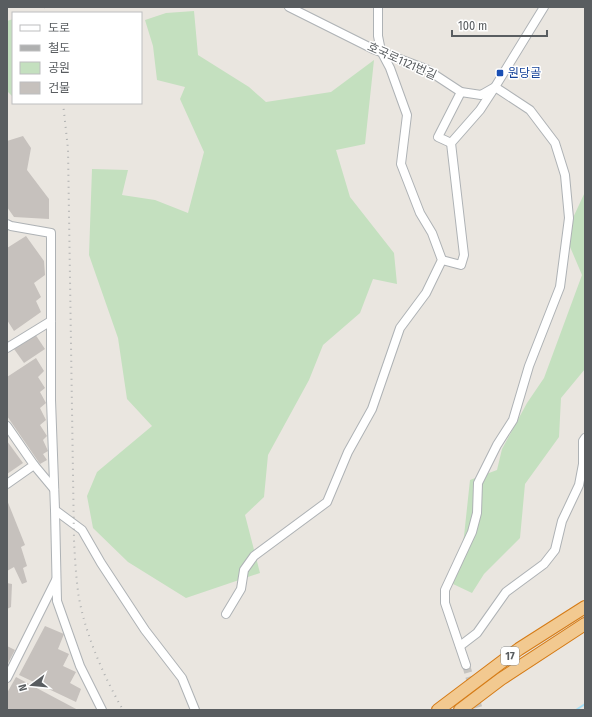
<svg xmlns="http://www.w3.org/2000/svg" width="592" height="717" font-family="'Fira Sans Condensed','Noto Sans KR',sans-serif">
	<rect width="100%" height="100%" fill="#eae6e0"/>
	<g fill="#c4e0bf">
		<polygon points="194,11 198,55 249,87 266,102 331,92 374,60 365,144 336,150 350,197 394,253 397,284 373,279 360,313 323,345 309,380 268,455 264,497 245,515 260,573 186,598 128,562 93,528 87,496 97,472 152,426 127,399 118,338 89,255 92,169 128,170 122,195 155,200 188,213 204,152 180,99 185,87 157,80 153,46 145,20 166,13"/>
		<polygon points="13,19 13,97 7,91 7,21"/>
		<polygon points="585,192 585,369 561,398 559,437 525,484 520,538 484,574 472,593 453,584 464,536 470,480 497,470 502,449 527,403 544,378 582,275 565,235"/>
	</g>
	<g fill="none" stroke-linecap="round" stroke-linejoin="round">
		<polyline stroke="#a5dff6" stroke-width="2" points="576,710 585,704"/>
	</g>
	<g fill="#c6c1bd">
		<polygon points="23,136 31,148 27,170 49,199 49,219 14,217 7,207 7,141"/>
		<polygon points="26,236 44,261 45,275 34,283 41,297 36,301 41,312 14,331 7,320 7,248"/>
		<polygon points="35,334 45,349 24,363 14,349"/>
		<polygon points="36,358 44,371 38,377 45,388 40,392 46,403 40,408 46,420 40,425 47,436 43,440 48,451 43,454 47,460 40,464 7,416 7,377"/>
		<polygon points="7,441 23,463 7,474"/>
		<polygon points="7,500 25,545 21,547 27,566 23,568 27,582 22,584 14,567 7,571"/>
		<polygon points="7,583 12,584 11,607 7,609"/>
		<polygon points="45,626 64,634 58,649 69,654 63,666 76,672 70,683 81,689 76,702 19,675"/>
		<polygon points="7,646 15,650 7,665"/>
		<polygon points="16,677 78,710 7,710 7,693"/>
	</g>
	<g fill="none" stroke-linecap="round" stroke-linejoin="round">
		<polyline stroke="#c6c4c0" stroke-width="8" stroke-dasharray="8 4" stroke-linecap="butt" points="466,665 479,710"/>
		<defs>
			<g id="minor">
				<polyline points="289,7 373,49 426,69 461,92 481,95 495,87 544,7"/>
				<polyline points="451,143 438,137 461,92"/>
				<polyline points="7,224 11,226 51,233 51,400 55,510 82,530 101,563 145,630 182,678 195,710"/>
				<polyline points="442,260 461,265 464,255 451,143 480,110 495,87 530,110 555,143 565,175 569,218 560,287 529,366 513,420 497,445 478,483 477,513 472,532 445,590 445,603 466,665"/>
				<polyline points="7,348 51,321"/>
				<polyline points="7,426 34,465 7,484"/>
				<polyline points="34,465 54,489"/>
				<polyline points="55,510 57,601 80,666 102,710"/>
				<polyline points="226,614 241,589 244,570 254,556 327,502 348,452 372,409 400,328 426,293 442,260 432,233 420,213 401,164 407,115 390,68 381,51 378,36 378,7"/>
				<polyline points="460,646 477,633 506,592 544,564 555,550 562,521 579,485 583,464 583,441 585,438"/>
				<polyline points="7,678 56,580"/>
			</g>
			<g id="highway">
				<polyline points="438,710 519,649 585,607"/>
				<polyline points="460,710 501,679 585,624"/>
			</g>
		</defs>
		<use href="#minor" stroke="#aeb2b5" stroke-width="10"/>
		<use href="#highway" stroke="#d57b16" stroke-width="14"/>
		<use href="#minor" stroke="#fff" stroke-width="8"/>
		<use href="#highway" stroke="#f2c990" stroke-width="12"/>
		<g stroke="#afb0b0" stroke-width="2" stroke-dasharray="1 5" stroke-linecap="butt">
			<polyline points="45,7 47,13"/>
			<path d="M63 103 68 149 74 540C75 559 76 579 79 598 86 636 104 677 123 710"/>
		</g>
	</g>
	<rect fill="#1a4fb4" stroke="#fff" stroke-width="1.5" x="496" y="69" width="8" height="8" rx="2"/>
	<g text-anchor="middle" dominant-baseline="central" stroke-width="3" stroke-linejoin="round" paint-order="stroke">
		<rect fill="#fff" stroke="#8b8e90" stroke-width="1" x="501" y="647" width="18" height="18" rx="3"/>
		<g font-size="11" font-weight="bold" fill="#595d60">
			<text x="510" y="656">17</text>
		</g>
		<g font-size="12" fill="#595d60" stroke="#fff">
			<text transform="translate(402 61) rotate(24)">호국로1121번길</text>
		</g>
		<g font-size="12" fill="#164399" stroke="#fff" text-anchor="start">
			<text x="508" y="73">원당골</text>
		</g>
	</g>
	<rect width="592" height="717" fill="none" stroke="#595d60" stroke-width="16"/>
	<rect x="12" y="12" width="130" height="92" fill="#ffffff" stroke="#bdbebf"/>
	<rect x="20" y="25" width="20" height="6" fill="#ffffff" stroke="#bdbebf"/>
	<text x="48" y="32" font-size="12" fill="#595d60">도로</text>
	<rect x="20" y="45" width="20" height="6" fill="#afb0b0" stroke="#bdbebf"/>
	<text x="48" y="52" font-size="12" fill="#595d60">철도</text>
	<rect x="20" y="62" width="20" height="12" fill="#c4e0bf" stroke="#bdbebf"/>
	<text x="48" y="72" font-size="12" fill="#595d60">공원</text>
	<rect x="20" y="82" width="20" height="12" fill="#c6c1bd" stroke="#bdbebf"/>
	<text x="48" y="92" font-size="12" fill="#595d60">건물</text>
	<g transform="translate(32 685) rotate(254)" stroke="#ffffff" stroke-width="3" paint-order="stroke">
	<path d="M0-3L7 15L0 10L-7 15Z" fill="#595d60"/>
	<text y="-6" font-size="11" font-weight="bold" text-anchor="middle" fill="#595d60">N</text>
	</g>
	<path d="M452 30v6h95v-6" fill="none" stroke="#595d60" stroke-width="2"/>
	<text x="458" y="30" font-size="12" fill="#595d60" stroke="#ffffff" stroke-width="3" paint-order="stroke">100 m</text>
</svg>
